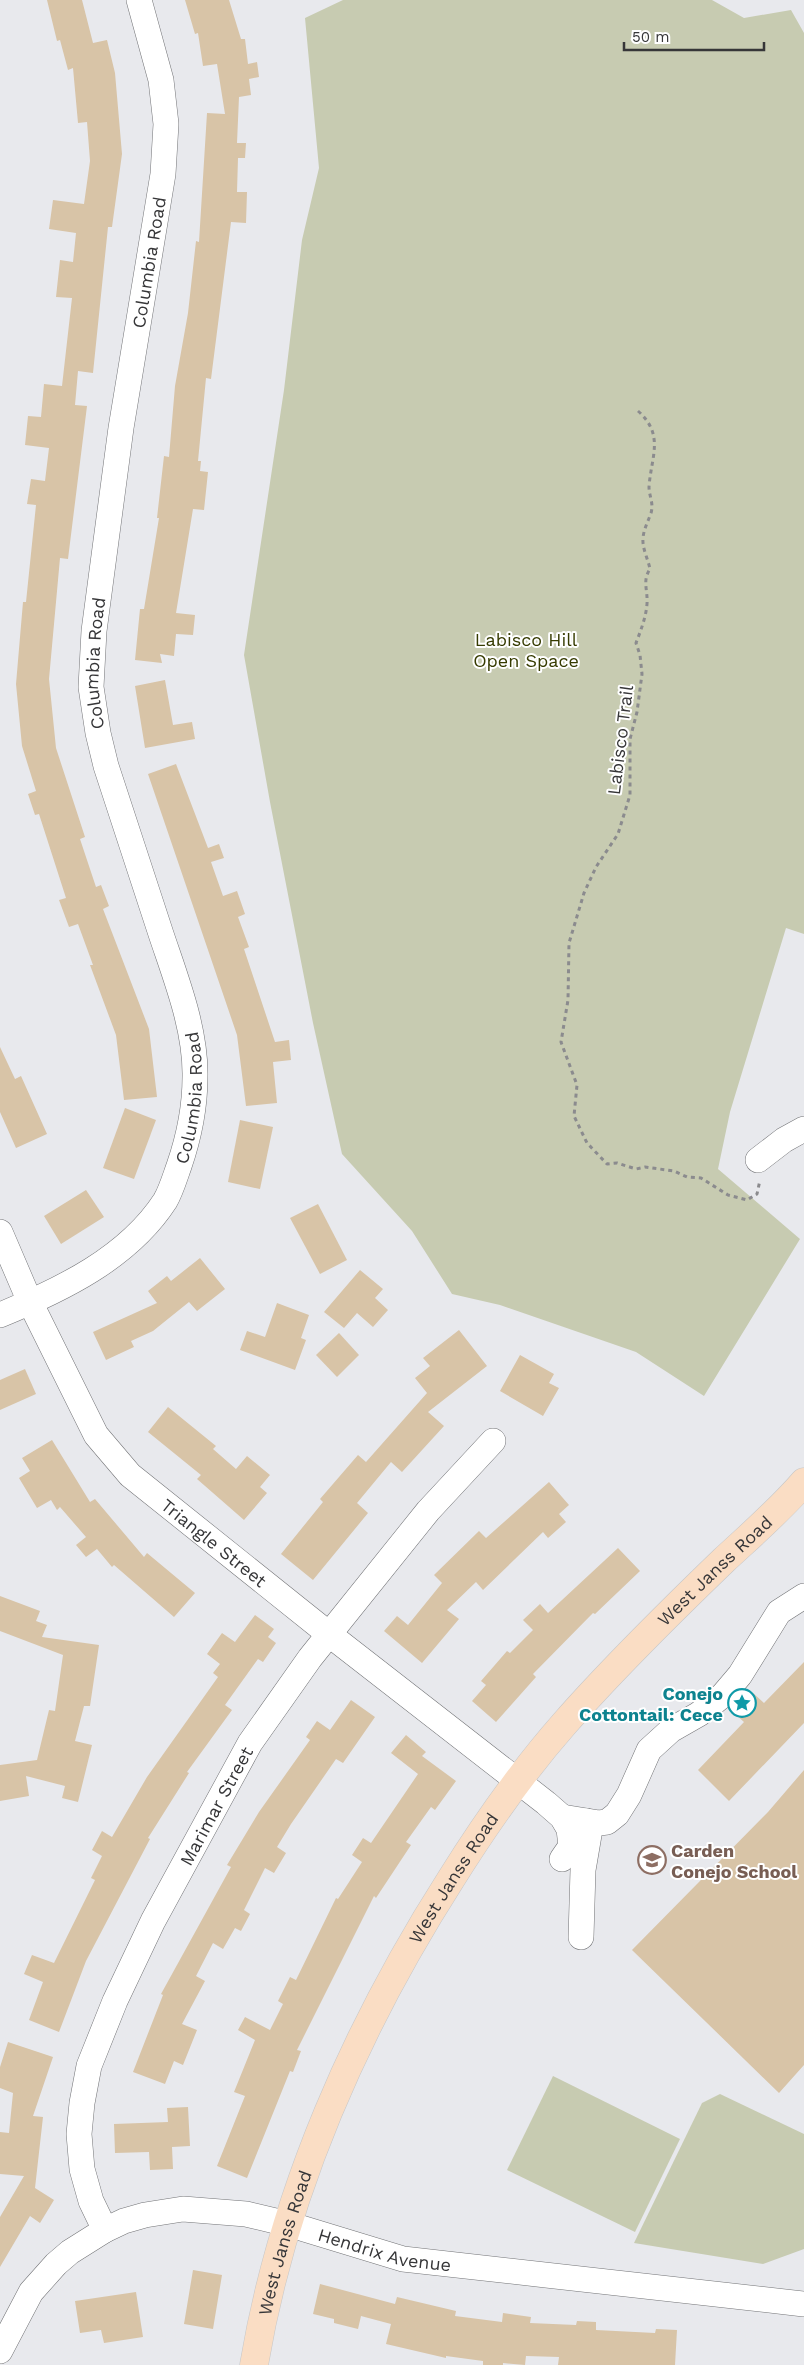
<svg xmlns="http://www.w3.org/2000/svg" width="804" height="2365" font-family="'Work Sans',sans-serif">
	<rect width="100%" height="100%" fill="#e8e9ed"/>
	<g fill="#c7cbb1">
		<polygon points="343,0 712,0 744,18 791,10 804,33 804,934 786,928 730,1112 718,1169 800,1239 704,1396 636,1352 500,1305 452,1294 412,1231 342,1154 313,1023 270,802 244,655 284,390 302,240 319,168 305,18"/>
		<polygon points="553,2076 680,2139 635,2232 507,2170"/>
		<polygon points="720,2094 804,2134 804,2249 763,2264 634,2243 702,2103"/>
	</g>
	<g fill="#d8c4a7">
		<polygon points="47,0 82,0 93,43 107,40 115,73 122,154 112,227 108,227 93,373 78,371 75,405 87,406 68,559 60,558 49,679 56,748 85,837 80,839 96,887 101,885 109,906 103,909 149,1029 157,1097 124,1100 116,1035 90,965 93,965 78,924 69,927 59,900 66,898 39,814 35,815 28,794 36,791 22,746 16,684 23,602 26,602 36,505 27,504 31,479 45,481 49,448 25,445 28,416 41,417 44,384 62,386 72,298 56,297 60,260 73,262 76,233 49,229 53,200 84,204 90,161 87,122 78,123 73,68 68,70 60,40 57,41"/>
		<polygon points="185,0 229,0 241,39 245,39 248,64 257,62 259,77 249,79 251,95 239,97 237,143 246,143 245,158 238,158 237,192 247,192 246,223 231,222 211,379 206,378 198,461 201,461 200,471 208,472 204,510 193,509 176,613 195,615 193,635 176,634 174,656 160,654 162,663 135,660 140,609 144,609 159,518 157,518 164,456 169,457 175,386 188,313 196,241 199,242 207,113 225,114 217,64 203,66 198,33 195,34"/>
		<polygon points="165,680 173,725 192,722 195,739 145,748 135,686"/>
		<polygon points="176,764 208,848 219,844 224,858 211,862 223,896 237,891 245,914 238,917 249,947 244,949 275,1042 289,1040 291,1060 273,1062 277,1103 246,1106 237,1035 148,774"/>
		<polygon points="0,1047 15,1079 21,1076 47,1134 16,1148 0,1112"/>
		<polygon points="125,1108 156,1120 134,1179 103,1168"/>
		<polygon points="240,1120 273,1127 260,1189 228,1182"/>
		<polygon points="86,1190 104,1217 61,1244 44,1216"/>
		<polygon points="318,1204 347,1260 320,1274 290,1218"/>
		<polygon points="200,1258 225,1289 197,1311 189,1302 153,1331 131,1341 134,1347 106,1360 93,1332 157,1303 148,1291 167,1276 171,1281"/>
		<polygon points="360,1270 383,1289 375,1298 388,1310 373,1327 357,1313 344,1328 324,1312"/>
		<polygon points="277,1303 309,1315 301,1338 306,1340 295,1370 240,1350 247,1331 265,1337"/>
		<polygon points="459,1330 487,1366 428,1412 444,1426 402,1472 391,1462 357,1503 368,1513 313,1580 281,1554 323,1502 320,1499 358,1455 366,1462 427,1393 415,1378 430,1366 423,1358"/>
		<polygon points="339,1333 359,1355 337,1377 316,1355"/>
		<polygon points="520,1355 554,1374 549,1383 559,1388 543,1416 500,1391"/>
		<polygon points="25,1369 36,1394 0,1410 0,1380"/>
		<polygon points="168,1407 216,1446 213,1449 236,1469 247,1456 270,1475 260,1487 267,1493 244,1520 197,1479 201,1475 148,1432"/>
		<polygon points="52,1440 90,1502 95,1499 144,1557 147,1553 195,1593 174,1617 114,1565 112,1567 97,1549 86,1557 76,1545 86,1537 60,1507 57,1510 51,1500 37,1508 19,1478 30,1471 22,1458"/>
		<polygon points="549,1482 569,1505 559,1514 566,1522 548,1538 543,1532 483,1590 476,1582 447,1610 459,1619 422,1663 384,1631 397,1616 408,1625 442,1583 434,1575 479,1531 486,1538"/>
		<polygon points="618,1548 640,1571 595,1614 593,1613 533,1674 536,1677 496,1722 472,1701 486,1685 481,1681 507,1651 510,1653 533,1630 523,1620 540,1604 548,1613"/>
		<polygon points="0,1596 40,1611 36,1621 47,1625 42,1637 99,1645 90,1706 84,1706 75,1741 92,1745 78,1802 62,1798 65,1786 26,1776 29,1796 0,1801 0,1765 37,1760 49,1710 55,1711 63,1655 0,1631"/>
		<polygon points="255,1615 274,1629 268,1637 276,1643 263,1662 258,1659 225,1705 232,1710 187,1772 189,1773 148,1838 150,1839 86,1961 59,2032 29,2020 43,1982 24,1974 32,1955 54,1963 95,1880 91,1878 102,1856 92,1850 102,1831 112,1837 147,1777 218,1677 213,1673 220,1664 207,1654 222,1633 235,1642"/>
		<polygon points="804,1662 804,1723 729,1801 698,1770 744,1722 734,1713 753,1693 764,1703"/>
		<polygon points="351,1700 375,1717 343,1763 336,1759 291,1824 277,1847 286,1853 274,1873 265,1868 244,1910 250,1914 241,1931 235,1928 223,1949 213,1943 196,1976 205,1981 182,2024 197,2030 183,2065 174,2061 165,2084 133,2072 163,1995 161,1994 231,1867 227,1865 259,1812 310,1740 306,1737 317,1721 330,1730"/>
		<polygon points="406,1735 426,1752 422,1756 456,1781 435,1810 431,1807 406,1842 411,1845 376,1898 374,1896 297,2050 301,2051 293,2072 290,2071 247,2178 217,2166 245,2096 234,2092 255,2040 238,2030 245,2017 270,2030 283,2004 278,2001 290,1977 296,1980 336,1898 338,1899 362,1862 352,1855 363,1838 371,1843 418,1774 391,1753"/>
		<polygon points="804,1770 804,2065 779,2093 632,1950 768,1812"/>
		<polygon points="8,2042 53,2057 33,2116 43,2117 35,2188 54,2200 40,2223 30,2216 0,2267 0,2217 24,2176 0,2174 0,2132 9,2133 13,2093 0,2088 0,2067"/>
		<polygon points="188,2107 190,2146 172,2147 173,2169 150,2170 149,2152 115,2153 114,2124 168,2122 167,2108"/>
		<polygon points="193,2270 222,2275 213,2329 184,2324"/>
		<polygon points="320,2284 395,2304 397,2297 456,2311 455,2316 502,2322 503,2313 531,2317 530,2323 576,2325 577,2321 596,2322 596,2330 655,2333 656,2329 677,2330 675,2365 558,2365 559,2357 526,2356 525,2365 503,2363 503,2365 483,2365 483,2361 446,2356 446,2358 386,2344 391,2324 361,2316 358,2329 334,2323 334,2319 313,2314"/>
		<polygon points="136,2292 143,2337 104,2343 101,2330 80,2333 75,2301"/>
	</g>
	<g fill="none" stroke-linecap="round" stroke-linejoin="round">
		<defs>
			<g id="minor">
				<polyline points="758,1160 784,1140 804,1129"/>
				<path id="s1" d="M0 1232 30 1302 96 1435 130 1475 330 1635 546 1803 562 1817 569 1829 571 1846 562 1859"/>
				<path id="s2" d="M0 1315C61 1290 128 1258 165 1201 171 1191 175 1177 179 1166 189 1137 195 1108 195 1077 196 1029 176 979 161 934 143 878 124 822 106 766L98 733 91 687 94 631 121 428 163 174 166 124 161 80 139 0"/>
				<polyline points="562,1817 599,1823 607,1822 617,1814 629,1795 649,1750 671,1730 699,1714 723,1695 740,1675 779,1612 804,1596"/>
				<polyline points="581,1937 583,1870 589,1835 586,1821"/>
				<path id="s3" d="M105 2230 91 2201 82 2169 79 2134 82 2103 89 2066 115 2001 153 1921 250 1743 310 1658 428 1511 493 1441"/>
				<path id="s4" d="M0 2351 31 2292 56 2264 70 2252 105 2230 124 2221 145 2215 183 2209 246 2214 288 2224 403 2259 804 2304"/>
			</g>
			<g id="major">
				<path id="s5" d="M254 2365C283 2192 357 2026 451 1879 486 1823 520 1774 564 1724 614 1667 669 1613 724 1560 751 1535 780 1510 804 1482"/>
			</g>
		</defs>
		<use href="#minor" stroke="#737477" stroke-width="26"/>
		<use href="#major" stroke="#c7c7c7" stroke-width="29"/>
		<path stroke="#8b8b8e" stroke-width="3" stroke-dasharray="4 4" stroke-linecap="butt" d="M638 411C665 435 651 457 649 487 649 496 654 503 651 513 648 522 644 528 643 538 642 548 648 559 650 569 642 581 648 590 647 604 646 617 641 630 636 643L640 655 642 674 637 712 630 739V795L618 834 596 867 584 893 569 943 568 1000 561 1042 577 1085 574 1116 587 1143 607 1164 617 1163 636 1169 645 1167 674 1171 687 1177 701 1178 728 1195 747 1200 757 1194 760 1180"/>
		<use href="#minor" stroke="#fff" stroke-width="25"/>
		<use href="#major" stroke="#faddc4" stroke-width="28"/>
	</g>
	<defs>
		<symbol id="sight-ring" viewBox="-11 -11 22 22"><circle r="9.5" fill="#fff" stroke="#0f9aa8" stroke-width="1.5"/><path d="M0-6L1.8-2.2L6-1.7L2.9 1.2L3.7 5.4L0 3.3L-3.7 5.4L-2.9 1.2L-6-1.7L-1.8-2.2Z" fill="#0f9aa8"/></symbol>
		<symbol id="school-ring" viewBox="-11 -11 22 22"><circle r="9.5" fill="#fff" stroke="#8d6e63" stroke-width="1.5"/><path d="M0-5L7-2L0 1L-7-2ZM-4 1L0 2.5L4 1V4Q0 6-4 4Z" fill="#8d6e63"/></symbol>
	</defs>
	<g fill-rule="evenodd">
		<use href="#sight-ring" x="726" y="1687" width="32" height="32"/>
		<use href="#school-ring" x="636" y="1844" width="32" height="32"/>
	</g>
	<g text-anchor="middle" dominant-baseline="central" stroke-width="4" stroke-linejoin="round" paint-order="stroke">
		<g font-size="18" fill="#363638" stroke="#fff">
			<text stroke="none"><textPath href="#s2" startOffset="1166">Columbia Road</textPath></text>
			<text stroke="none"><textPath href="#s2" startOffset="761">Columbia Road</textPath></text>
			<text transform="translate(620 740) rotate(-83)">Labisco Trail</text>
			<text stroke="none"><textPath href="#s2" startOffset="311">Columbia Road</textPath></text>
			<text stroke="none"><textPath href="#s1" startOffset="385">Triangle Street</textPath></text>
			<text stroke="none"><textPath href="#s5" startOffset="935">West Janss Road</textPath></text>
			<text stroke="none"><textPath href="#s3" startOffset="459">Marimar Street</textPath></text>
			<text stroke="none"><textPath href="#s5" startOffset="530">West Janss Road</textPath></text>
			<text stroke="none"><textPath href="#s5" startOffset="126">West Janss Road</textPath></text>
			<text stroke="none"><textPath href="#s4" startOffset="452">Hendrix Avenue</textPath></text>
		</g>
		<g font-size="18" fill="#363b00" stroke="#fff">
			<text x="526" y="639">Labisco Hill<tspan x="526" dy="21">Open Space</tspan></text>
		</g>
		<g font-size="18" font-weight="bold" fill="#0d838f" stroke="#fff" text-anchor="end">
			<text x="723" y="1693">Conejo<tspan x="723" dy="21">Cottontail: Cece</tspan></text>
		</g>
		<g font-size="18" font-weight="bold" fill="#785e54" stroke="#fff" text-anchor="start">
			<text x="671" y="1850">Carden<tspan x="671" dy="21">Conejo School</tspan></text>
		</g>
	</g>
	<path d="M624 42v8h140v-8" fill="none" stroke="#363638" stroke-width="2.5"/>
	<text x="632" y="42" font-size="15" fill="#363638" stroke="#ffffff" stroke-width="4" paint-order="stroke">50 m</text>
</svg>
